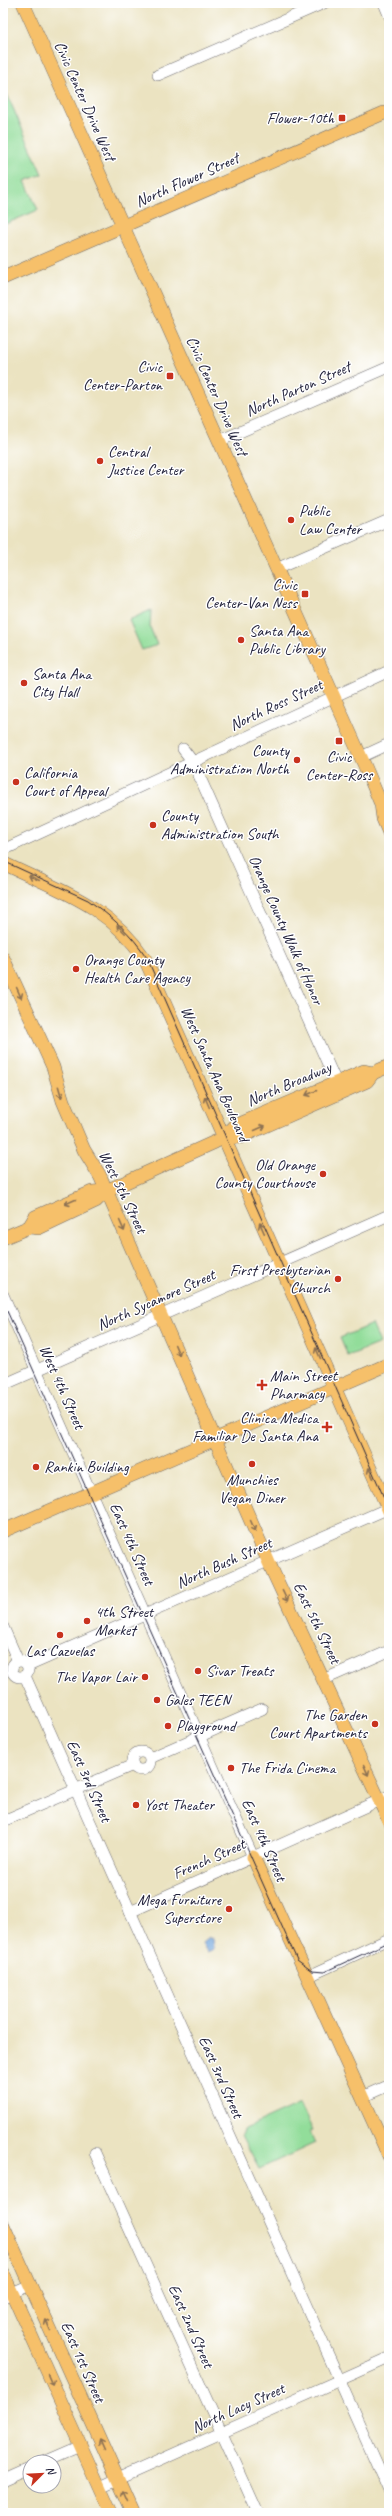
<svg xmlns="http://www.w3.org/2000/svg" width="392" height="2516" font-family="Caveat,sans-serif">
	<rect width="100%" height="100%" fill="#fff"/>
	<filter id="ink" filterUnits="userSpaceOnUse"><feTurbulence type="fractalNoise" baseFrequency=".025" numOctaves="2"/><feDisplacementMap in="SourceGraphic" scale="8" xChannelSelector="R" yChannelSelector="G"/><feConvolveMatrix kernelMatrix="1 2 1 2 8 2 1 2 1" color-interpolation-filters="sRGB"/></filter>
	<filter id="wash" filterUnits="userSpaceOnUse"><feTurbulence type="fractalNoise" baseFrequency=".012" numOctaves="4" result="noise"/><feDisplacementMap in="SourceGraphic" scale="16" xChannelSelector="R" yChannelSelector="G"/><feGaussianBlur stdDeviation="0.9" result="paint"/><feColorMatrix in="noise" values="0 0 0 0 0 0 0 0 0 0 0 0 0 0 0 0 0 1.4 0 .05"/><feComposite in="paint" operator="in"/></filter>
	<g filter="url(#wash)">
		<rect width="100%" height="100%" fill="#ebe3c1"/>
		<g fill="#92dd9a" stroke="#5a806a">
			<polygon points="6,92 42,174 25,181 38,210 3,225 3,94"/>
			<polygon points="151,610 150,627 157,645 142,650 129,620"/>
			<polygon points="372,1324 380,1343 348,1356 340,1338"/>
			<polygon points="300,2104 313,2131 310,2132 315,2143 259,2169 241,2135 243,2130"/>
		</g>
		<polygon fill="#6ea4db" stroke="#48638b" points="209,1937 210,1939 213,1938 214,1949 207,1952 202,1943"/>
	</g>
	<g filter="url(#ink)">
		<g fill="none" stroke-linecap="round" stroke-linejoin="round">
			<defs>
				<g id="minor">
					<polyline points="384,3 389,15"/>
					<polyline points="158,75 324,3"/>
					<polyline points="219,441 389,367"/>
					<polyline points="276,569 389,520"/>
					<polyline points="183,749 193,762 336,1082"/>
					<polyline points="361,757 389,744"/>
					<polyline points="3,850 389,671"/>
					<polyline points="3,1295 253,1857"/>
					<polyline points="3,1385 389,1215"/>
					<polyline points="3,1627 18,1661"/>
					<circle cx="20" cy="1669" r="8"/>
					<polyline points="28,1666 389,1508"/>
					<polyline points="25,1676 389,2491"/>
					<polyline points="325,1679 389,1651"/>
					<circle cx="141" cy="1761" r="9"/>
					<polyline points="150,1758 262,1709"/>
					<polyline points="3,1821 133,1765"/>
					<polyline points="130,1912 389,1796"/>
					<polyline points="307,1977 389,1939"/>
					<polyline points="362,2097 389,2085"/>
					<polyline points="95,2153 258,2513"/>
					<polyline points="3,2297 30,2285"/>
					<polyline points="44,2462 81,2446"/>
					<polyline points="3,2480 30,2468"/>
					<polyline points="100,2487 389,2358"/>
				</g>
				<g id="major">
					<polyline points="23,3 364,764 381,804 383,819 389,833"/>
					<polyline points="3,278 384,113 389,114"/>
					<path d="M3 863C60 891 108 904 145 959L389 1511"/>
					<polyline points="3,958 53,1067 63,1101 84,1150 100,1176 273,1572 389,1821"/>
					<polyline points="223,1138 240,1137 367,1081 373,1073 389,1066"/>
					<polyline points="29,1227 35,1217 92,1192 106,1191 215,1142 223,1138 235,1126 357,1074 364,1071 373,1073"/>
					<polyline points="3,1238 29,1227 39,1228 96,1201 106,1191"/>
					<polyline points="3,1531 389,1364"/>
					<polyline points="253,1857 389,2156"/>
					<polyline points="3,2225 133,2513"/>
					<polyline points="3,2273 111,2513"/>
				</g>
			</defs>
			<use href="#minor" stroke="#68666a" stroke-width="12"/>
			<use href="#major" stroke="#68666a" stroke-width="14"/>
			<use href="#minor" stroke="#fff" stroke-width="11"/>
			<use href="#major" stroke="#f6c06b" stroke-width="13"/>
			<g stroke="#22223b" stroke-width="1">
				<path d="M3 861 88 900C112 917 131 933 147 958L389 1509"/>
				<polyline points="3,1302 297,1960 312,1971 324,1972 389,1942"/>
			</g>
		</g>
		<defs><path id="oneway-shaft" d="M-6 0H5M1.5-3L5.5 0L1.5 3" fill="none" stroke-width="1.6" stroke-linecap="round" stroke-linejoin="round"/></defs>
		<g stroke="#8c7153">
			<use href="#oneway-shaft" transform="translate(34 878) rotate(-155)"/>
			<use href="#oneway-shaft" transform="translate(121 929) rotate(-135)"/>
			<use href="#oneway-shaft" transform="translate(19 993) rotate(66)"/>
			<use href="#oneway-shaft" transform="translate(60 1092) rotate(74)"/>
			<use href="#oneway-shaft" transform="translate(311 1093) rotate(157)"/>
			<use href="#oneway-shaft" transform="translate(207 1102) rotate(-113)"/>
			<use href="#oneway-shaft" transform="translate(260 1128) rotate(-24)"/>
			<use href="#oneway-shaft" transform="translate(70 1202) rotate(156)"/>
			<use href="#oneway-shaft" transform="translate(122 1226) rotate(66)"/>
			<use href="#oneway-shaft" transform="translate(262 1228) rotate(-114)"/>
			<use href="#oneway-shaft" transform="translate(177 1350) rotate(67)"/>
			<use href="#oneway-shaft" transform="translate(318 1353) rotate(-114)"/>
			<use href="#oneway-shaft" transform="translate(371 1473) rotate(-114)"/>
			<use href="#oneway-shaft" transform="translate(253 1526) rotate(66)"/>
			<use href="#oneway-shaft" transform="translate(285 1596) rotate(64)"/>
			<use href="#oneway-shaft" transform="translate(366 1770) rotate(66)"/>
			<use href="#oneway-shaft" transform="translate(48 2325) rotate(-114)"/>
			<use href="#oneway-shaft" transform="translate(51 2380) rotate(66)"/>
			<use href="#oneway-shaft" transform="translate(102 2444) rotate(-114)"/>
			<use href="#oneway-shaft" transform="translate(125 2496) rotate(-114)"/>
		</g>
	</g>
	<g fill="#c8321e" stroke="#fff" stroke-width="1.5">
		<rect x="338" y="114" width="8" height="8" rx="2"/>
		<rect x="166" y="372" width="8" height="8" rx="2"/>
		<circle cx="100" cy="461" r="4"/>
		<circle cx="291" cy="520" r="4"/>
		<rect x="301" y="590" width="8" height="8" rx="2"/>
		<circle cx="241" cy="640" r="4"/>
		<circle cx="24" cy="683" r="4"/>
		<rect x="335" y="737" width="8" height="8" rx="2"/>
		<circle cx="297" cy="760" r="4"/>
		<circle cx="16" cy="782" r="4"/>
		<circle cx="153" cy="825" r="4"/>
		<circle cx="76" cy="969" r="4"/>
		<circle cx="323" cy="1174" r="4"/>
		<circle cx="338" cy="1279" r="4"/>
		<path d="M260 1379h4v4h4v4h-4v4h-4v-4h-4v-4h4z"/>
		<path d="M325 1421h4v4h4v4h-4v4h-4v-4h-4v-4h4z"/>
		<circle cx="252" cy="1464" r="4"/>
		<circle cx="36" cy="1467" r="4"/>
		<circle cx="87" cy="1621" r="4"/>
		<circle cx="60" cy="1635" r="4"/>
		<circle cx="198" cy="1671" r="4"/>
		<circle cx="145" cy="1677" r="4"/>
		<circle cx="157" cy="1700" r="4"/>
		<circle cx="375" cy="1724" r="4"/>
		<circle cx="168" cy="1726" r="4"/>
		<circle cx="231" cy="1768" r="4"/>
		<circle cx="136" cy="1805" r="4"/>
		<circle cx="229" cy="1909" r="4"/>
	</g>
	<g text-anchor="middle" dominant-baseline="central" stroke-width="3" stroke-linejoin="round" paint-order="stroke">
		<g font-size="16" fill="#22223b" stroke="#fff">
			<text transform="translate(85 101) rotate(66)">Civic Center Drive West</text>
			<text transform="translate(187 180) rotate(-24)">North Flower Street</text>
			<text transform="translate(298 389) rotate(-24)">North Parton Street</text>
			<text transform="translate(217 396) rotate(66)">Civic Center Drive West</text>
			<text transform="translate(276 705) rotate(-25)">North Ross Street</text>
			<text transform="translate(286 930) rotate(66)">Orange County Walk of Honor</text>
			<text transform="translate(215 1074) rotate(66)">West Santa Ana Boulevard</text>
			<text transform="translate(289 1084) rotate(-23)">North Broadway</text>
			<text transform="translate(123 1192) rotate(64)">West 5th Street</text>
			<text transform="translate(156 1300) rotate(-24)">North Sycamore Street</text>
			<text transform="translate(62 1387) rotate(66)">West 4th Street</text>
			<text transform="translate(132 1544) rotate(66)">East 4th Street</text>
			<text transform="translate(224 1563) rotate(-24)">North Bush Street</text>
			<text transform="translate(317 1623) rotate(64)">East 5th Street</text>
			<text transform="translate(89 1781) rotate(66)">East 3rd Street</text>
			<text transform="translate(264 1840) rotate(66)">East 4th Street</text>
			<text transform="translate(209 1859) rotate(-24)">French Street</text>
			<text transform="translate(221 2077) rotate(66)">East 3rd Street</text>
			<text transform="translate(191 2326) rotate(66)">East 2nd Street</text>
			<text transform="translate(83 2362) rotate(66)">East 1st Street</text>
			<text transform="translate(238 2408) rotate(-24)">North Lacy Street</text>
		</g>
		<g font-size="16" fill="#22223b" stroke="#fff" text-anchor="start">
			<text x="334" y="118" text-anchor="end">Flower-10th</text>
			<text x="162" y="367" text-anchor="end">Civic<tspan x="162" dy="18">Center-Parton</tspan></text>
			<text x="108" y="452">Central<tspan x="108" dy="18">Justice Center</tspan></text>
			<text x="299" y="511">Public<tspan x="299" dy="18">Law Center</tspan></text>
			<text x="297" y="585" text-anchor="end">Civic<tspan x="297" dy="18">Center-Van Ness</tspan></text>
			<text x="249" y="631">Santa Ana<tspan x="249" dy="18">Public Library</tspan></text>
			<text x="32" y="674">Santa Ana<tspan x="32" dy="18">City Hall</tspan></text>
			<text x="289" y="751" text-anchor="end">County<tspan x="289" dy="18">Administration North</tspan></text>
			<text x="339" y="757" text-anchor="middle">Civic<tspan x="339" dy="18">Center-Ross</tspan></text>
			<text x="24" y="773">California<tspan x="24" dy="18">Court of Appeal</tspan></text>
			<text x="161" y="816">County<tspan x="161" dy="18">Administration South</tspan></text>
			<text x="84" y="960">Orange County<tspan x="84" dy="18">Health Care Agency</tspan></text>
			<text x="315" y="1165" text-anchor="end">Old Orange<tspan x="315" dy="18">County Courthouse</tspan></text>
			<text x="330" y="1270" text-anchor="end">First Presbyterian<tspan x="330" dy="18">Church</tspan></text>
			<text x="270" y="1376">Main Street<tspan x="270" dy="18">Pharmacy</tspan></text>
			<text x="318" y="1418" text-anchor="end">Clinica Medica<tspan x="318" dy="18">Familiar De Santa Ana</tspan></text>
			<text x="44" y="1467">Rankin Building</text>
			<text x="252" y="1480" text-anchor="middle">Munchies<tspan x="252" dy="18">Vegan Diner</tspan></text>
			<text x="95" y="1612">4th Street<tspan x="95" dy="18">Market</tspan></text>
			<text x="60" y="1651" text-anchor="middle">Las Cazuelas</text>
			<text x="206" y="1671">Sivar Treats</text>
			<text x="137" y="1677" text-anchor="end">The Vapor Lair</text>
			<text x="165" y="1700">Gales TEEN</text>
			<text x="367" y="1715" text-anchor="end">The Garden<tspan x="367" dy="18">Court Apartments</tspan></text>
			<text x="176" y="1726">Playground</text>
			<text x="239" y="1768">The Frida Cinema</text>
			<text x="144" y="1805">Yost Theater</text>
			<text x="221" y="1900" text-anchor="end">Mega Furniture<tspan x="221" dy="18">Superstore</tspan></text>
		</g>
	</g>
	<rect width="392" height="2516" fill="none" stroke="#fff" stroke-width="16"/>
	<g transform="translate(42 2474) rotate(66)"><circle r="19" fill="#ffffff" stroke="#a7a7b1"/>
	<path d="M0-3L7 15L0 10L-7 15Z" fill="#c8321e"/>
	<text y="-6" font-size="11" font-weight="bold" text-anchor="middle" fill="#22223b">N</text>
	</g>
</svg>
